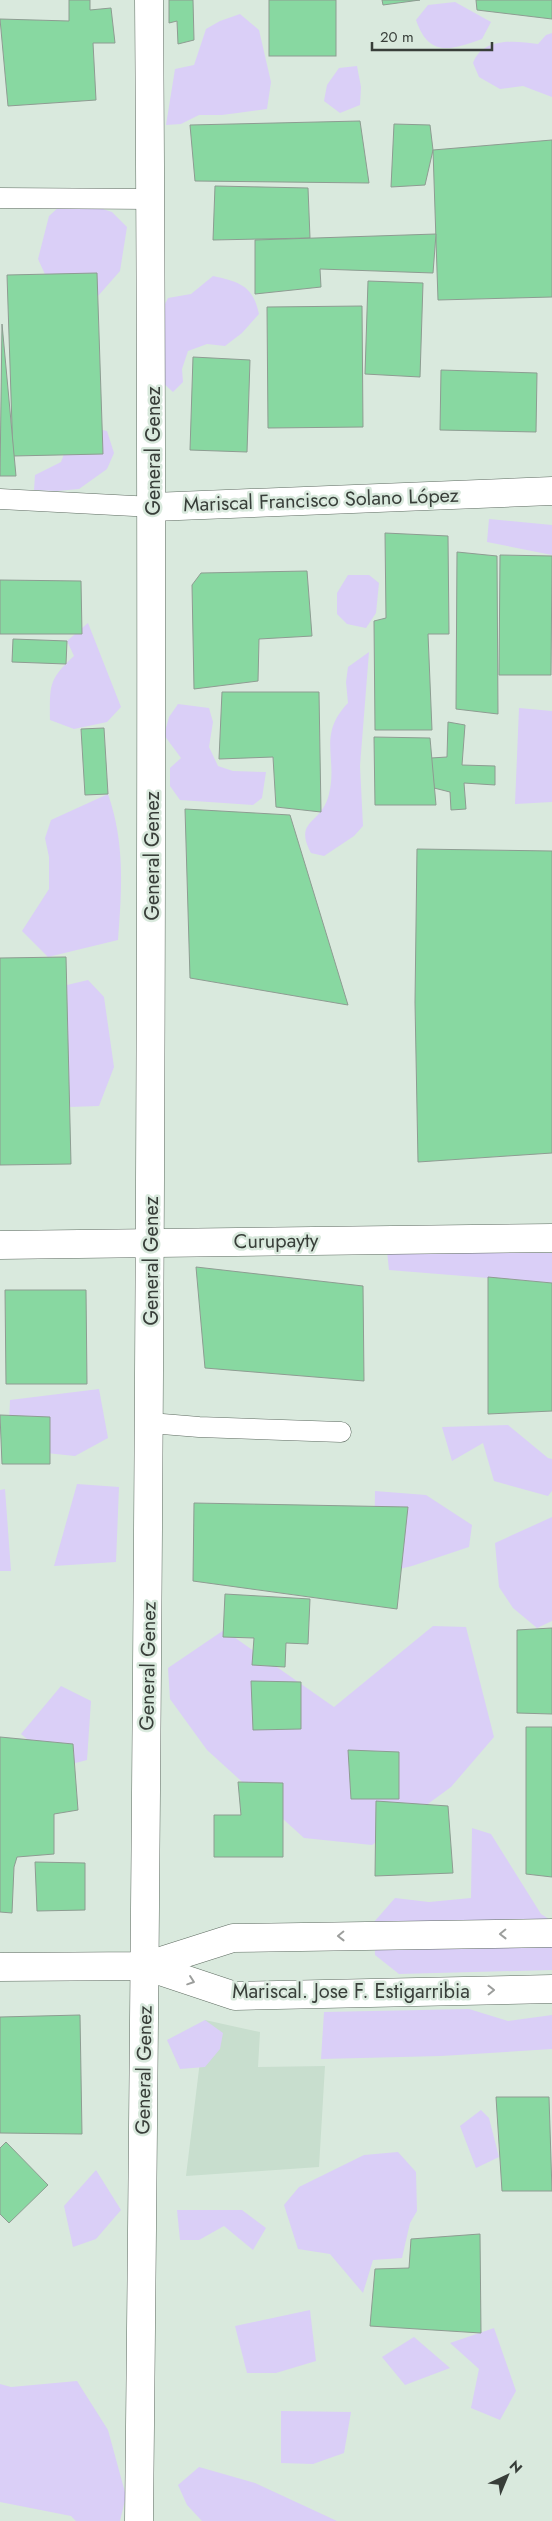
<svg xmlns="http://www.w3.org/2000/svg" width="552" height="2521" font-family="Jost,sans-serif">
	<rect width="100%" height="100%" fill="#d9e9dd"/>
	<polygon fill="#c8dece" points="205,2020 260,2032 258,2067 325,2066 319,2167 186,2176"/>
	<g fill="#dacff7">
		<path d="M455 2 491 22 482 39C451 50 429 58 416 20L428 5Z"/>
		<polygon points="240,14 259,30 271,82 267,109 222,115 199,115 181,124 166,125 175,69 194,65 206,29 220,21"/>
		<path d="M552 33V97L523 86 500 89 479 77 473 63C483 37 515 41 538 44L546 35Z"/>
		<polygon points="357,66 361,87 360,105 340,113 324,101 327,85 339,68"/>
		<polygon points="69,198 112,212 127,227 120,271 98,296 75,293 55,296 38,259 49,216"/>
		<path d="M213 276C239 282 253 285 259 314L242 333 225 346 207 344 188 351 182 369 183 382 173 392 163 383 160 314 168 298 191 294Z"/>
		<polygon points="85,426 107,431 114,453 107,469 79,489 57,491 34,490 35,475 61,462 74,428"/>
		<polygon points="489,519 552,525 552,555 487,542"/>
		<polygon points="348,575 369,575 379,583 376,613 366,628 347,624 337,614 337,593"/>
		<path d="M88 623 121 707 107 722 74 729 50 720C50 685 48 680 74 656L67 641Z"/>
		<path d="M369 652 360 766 363 826 354 836 324 856 311 853C293 819 322 825 329 794 338 758 317 735 348 703L346 682 348 667Z"/>
		<polygon points="178,704 209,708 213,722 209,747 218,766 233,771 266,772 262,798 253,805 180,800 170,786 170,768 181,758 164,735 169,717"/>
		<polygon points="519,708 552,711 552,802 515,804"/>
		<path d="M108 794C125 843 122 889 118 940L48 957 22 931 49 889V857L45 838 51 820Z"/>
		<polygon points="88,980 104,997 114,1067 99,1106 69,1107 67,985"/>
		<polygon points="387,1251 552,1253 552,1283 389,1270"/>
		<polygon points="99,1389 108,1438 75,1456 8,1449 10,1400"/>
		<polygon points="508,1425 548,1458 552,1459 552,1491 548,1496 494,1481 483,1443 452,1461 442,1427"/>
		<polygon points="77,1484 119,1487 116,1562 54,1566"/>
		<polygon points="5,1489 11,1571 0,1571 0,1490"/>
		<polygon points="375,1491 426,1495 472,1525 469,1547 412,1566 374,1575"/>
		<polygon points="552,1517 552,1621 537,1628 513,1608 499,1587 495,1543"/>
		<polygon points="433,1626 466,1627 494,1737 451,1787 372,1845 304,1838 207,1750 170,1699 168,1668 224,1630 334,1707"/>
		<polygon points="61,1686 91,1701 87,1760 60,1767 21,1734"/>
		<polygon points="472,1828 491,1834 541,1914 552,1921 552,1970 399,1974 375,1955 374,1922 395,1898 429,1902 471,1898"/>
		<polygon points="469,2009 508,2021 552,2015 552,2049 441,2056 321,2059 324,2012"/>
		<polygon points="205,2020 223,2033 220,2049 205,2067 180,2069 167,2040"/>
		<polygon points="481,2110 489,2118 499,2157 476,2168 460,2126"/>
		<polygon points="398,2152 416,2172 417,2211 410,2223 402,2258 373,2260 363,2293 330,2254 298,2249 284,2205 299,2187 364,2155"/>
		<polygon points="96,2170 121,2210 96,2239 73,2247 64,2206"/>
		<polygon points="177,2210 242,2210 266,2228 253,2250 224,2226 199,2240 180,2240"/>
		<polygon points="310,2310 316,2361 276,2373 247,2373 235,2326"/>
		<polygon points="494,2328 516,2391 500,2420 471,2408 479,2369 450,2343"/>
		<polygon points="414,2337 450,2368 405,2385 382,2357"/>
		<polygon points="77,2381 108,2430 126,2496 120,2521 76,2521 71,2516 0,2502 0,2384 11,2387"/>
		<polygon points="281,2411 351,2412 344,2453 313,2464 281,2463"/>
		<polygon points="199,2467 255,2483 337,2521 202,2521 187,2505 178,2485"/>
	</g>
	<g fill="#88d8a1" stroke="#8e9c92">
		<polygon points="69,0 90,0 90,10 111,8 115,43 93,43 96,100 8,106 0,19 69,21"/>
		<polygon points="169,0 193,0 194,40 178,44 177,21 169,23"/>
		<rect x="269" y="0" width="67" height="56"/>
		<polygon points="382,0 420,0 383,5"/>
		<polygon points="476,0 552,0 552,19 477,10"/>
		<polygon points="360,121 369,183 195,181 190,125"/>
		<polygon points="394,124 430,125 433,150 425,185 391,187"/>
		<polygon points="552,140 552,297 438,300 433,150"/>
		<polygon points="215,186 308,188 310,238 213,240"/>
		<polygon points="436,234 433,273 320,269 321,287 255,294 255,240"/>
		<polygon points="97,273 103,454 13,456 7,275"/>
		<polygon points="368,281 423,283 420,377 365,374"/>
		<polygon points="362,306 363,427 268,428 267,307"/>
		<polygon points="2,324 16,476 0,476"/>
		<polygon points="193,357 250,360 247,452 190,450"/>
		<polygon points="441,370 537,373 536,432 440,430"/>
		<polygon points="385,533 448,536 449,634 428,634 432,730 375,730 374,621 386,618"/>
		<polygon points="457,552 497,556 498,714 456,709"/>
		<polygon points="500,555 552,556 551,675 499,675"/>
		<polygon points="307,571 312,636 259,639 258,681 194,689 192,585 201,573"/>
		<polygon points="0,580 81,581 82,634 0,634"/>
		<polygon points="13,639 67,641 66,664 12,662"/>
		<polygon points="222,692 319,692 321,812 276,807 273,757 219,759"/>
		<polygon points="448,722 465,725 462,765 495,766 495,785 464,783 466,809 451,810 450,792 434,788 431,758 447,757"/>
		<polygon points="104,728 108,794 85,795 81,729"/>
		<polygon points="374,737 430,738 436,805 375,805"/>
		<polygon points="185,809 290,815 348,1005 190,978"/>
		<polygon points="417,849 552,851 552,1153 418,1162 415,1002"/>
		<polygon points="66,957 71,1164 0,1165 0,958"/>
		<polygon points="196,1267 363,1286 364,1381 205,1368"/>
		<polygon points="488,1277 552,1283 552,1411 488,1414"/>
		<polygon points="5,1290 86,1290 87,1384 6,1384"/>
		<polygon points="0,1415 50,1417 50,1464 2,1464"/>
		<polygon points="194,1503 408,1507 397,1609 193,1581"/>
		<polygon points="225,1594 310,1599 308,1644 286,1643 285,1667 252,1665 254,1638 223,1637"/>
		<polygon points="552,1628 552,1714 517,1713 517,1630"/>
		<polygon points="251,1681 301,1682 301,1729 253,1730"/>
		<polygon points="526,1727 552,1727 552,1877 526,1874"/>
		<polygon points="0,1737 73,1744 78,1810 54,1814 54,1854 17,1857 14,1867 12,1913 0,1912"/>
		<polygon points="348,1750 399,1752 399,1799 351,1799"/>
		<polygon points="238,1782 283,1783 283,1857 214,1857 214,1815 241,1815"/>
		<polygon points="376,1801 448,1806 453,1873 375,1876"/>
		<polygon points="35,1862 85,1863 85,1910 37,1911"/>
		<polygon points="80,2015 82,2134 0,2133 0,2017"/>
		<polygon points="496,2097 549,2097 552,2191 502,2191"/>
		<polygon points="6,2142 48,2185 9,2223 0,2214 0,2148"/>
		<polygon points="480,2234 481,2333 370,2326 375,2269 409,2268 411,2239"/>
	</g>
	<g fill="none" stroke-linecap="round" stroke-linejoin="round">
		<defs>
			<g id="lane">
				<polyline points="0,198 151,199"/>
				<polyline points="0,499 153,507"/>
				<polyline points="150,1423 199,1427 341,1432"/>
			</g>
			<g id="street">
				<polyline points="153,507 552,491"/>
				<polyline points="0,1245 552,1238"/>
				<polyline points="145,1966 235,1996 552,1989"/>
				<polyline points="0,1967 145,1966 233,1938 552,1933"/>
				<path d="M139 2521C148 1681 155 840 149 0"/>
			</g>
		</defs>
		<use href="#lane" stroke="#5e6b61" stroke-width="21"/>
		<use href="#street" stroke="#5e6b61" stroke-width="29"/>
		<use href="#lane" stroke="#fff" stroke-width="20"/>
		<use href="#street" stroke="#fff" stroke-width="28"/>
	</g>
	<defs><path id="oneway-chevron" d="M-2-3.5L2.5 0L-2 3.5" fill="none" stroke-width="1.6" stroke-linecap="round" stroke-linejoin="round" transform="scale(1.25)"/></defs>
	<g stroke="#9c9e9c">
		<use href="#oneway-chevron" transform="translate(503 1934) rotate(179)"/>
		<use href="#oneway-chevron" transform="translate(341 1936) rotate(179)"/>
		<use href="#oneway-chevron" transform="translate(191 1981) rotate(19)"/>
		<use href="#oneway-chevron" transform="translate(491 1990) rotate(-1)"/>
	</g>
	<g text-anchor="middle" dominant-baseline="central" stroke-width="5" stroke-linejoin="round" paint-order="stroke">
		<g font-size="20" fill="#383e39" stroke="#d9e9dd">
			<text transform="translate(153 451) rotate(-90)">General Genez</text>
			<text transform="translate(321 500) rotate(-2)">Mariscal Francisco Solano López</text>
			<text transform="translate(152 856) rotate(-90)">General Genez</text>
			<text transform="translate(276 1241) rotate(-1)">Curupayty</text>
			<text transform="translate(151 1261) rotate(-90)">General Genez</text>
			<text transform="translate(148 1666) rotate(-89)">General Genez</text>
			<text x="351" y="1991">Mariscal. Jose F. Estigarribia</text>
			<text transform="translate(144 2070) rotate(-89)">General Genez</text>
		</g>
	</g>
	<g transform="translate(507 2476) rotate(44)" stroke="#d9e9dd" stroke-width="4" paint-order="stroke">
	<path d="M0-4L9 19L0 12L-9 19Z" fill="#383e39"/>
	<text y="-8" font-size="14" font-weight="bold" text-anchor="middle" fill="#383e39">N</text>
	</g>
	<path d="M372 42v8h120v-8" fill="none" stroke="#383e39" stroke-width="2.5"/>
	<text x="380" y="42" font-size="15" fill="#383e39" stroke="#d9e9dd" stroke-width="4" paint-order="stroke">20 m</text>
</svg>
